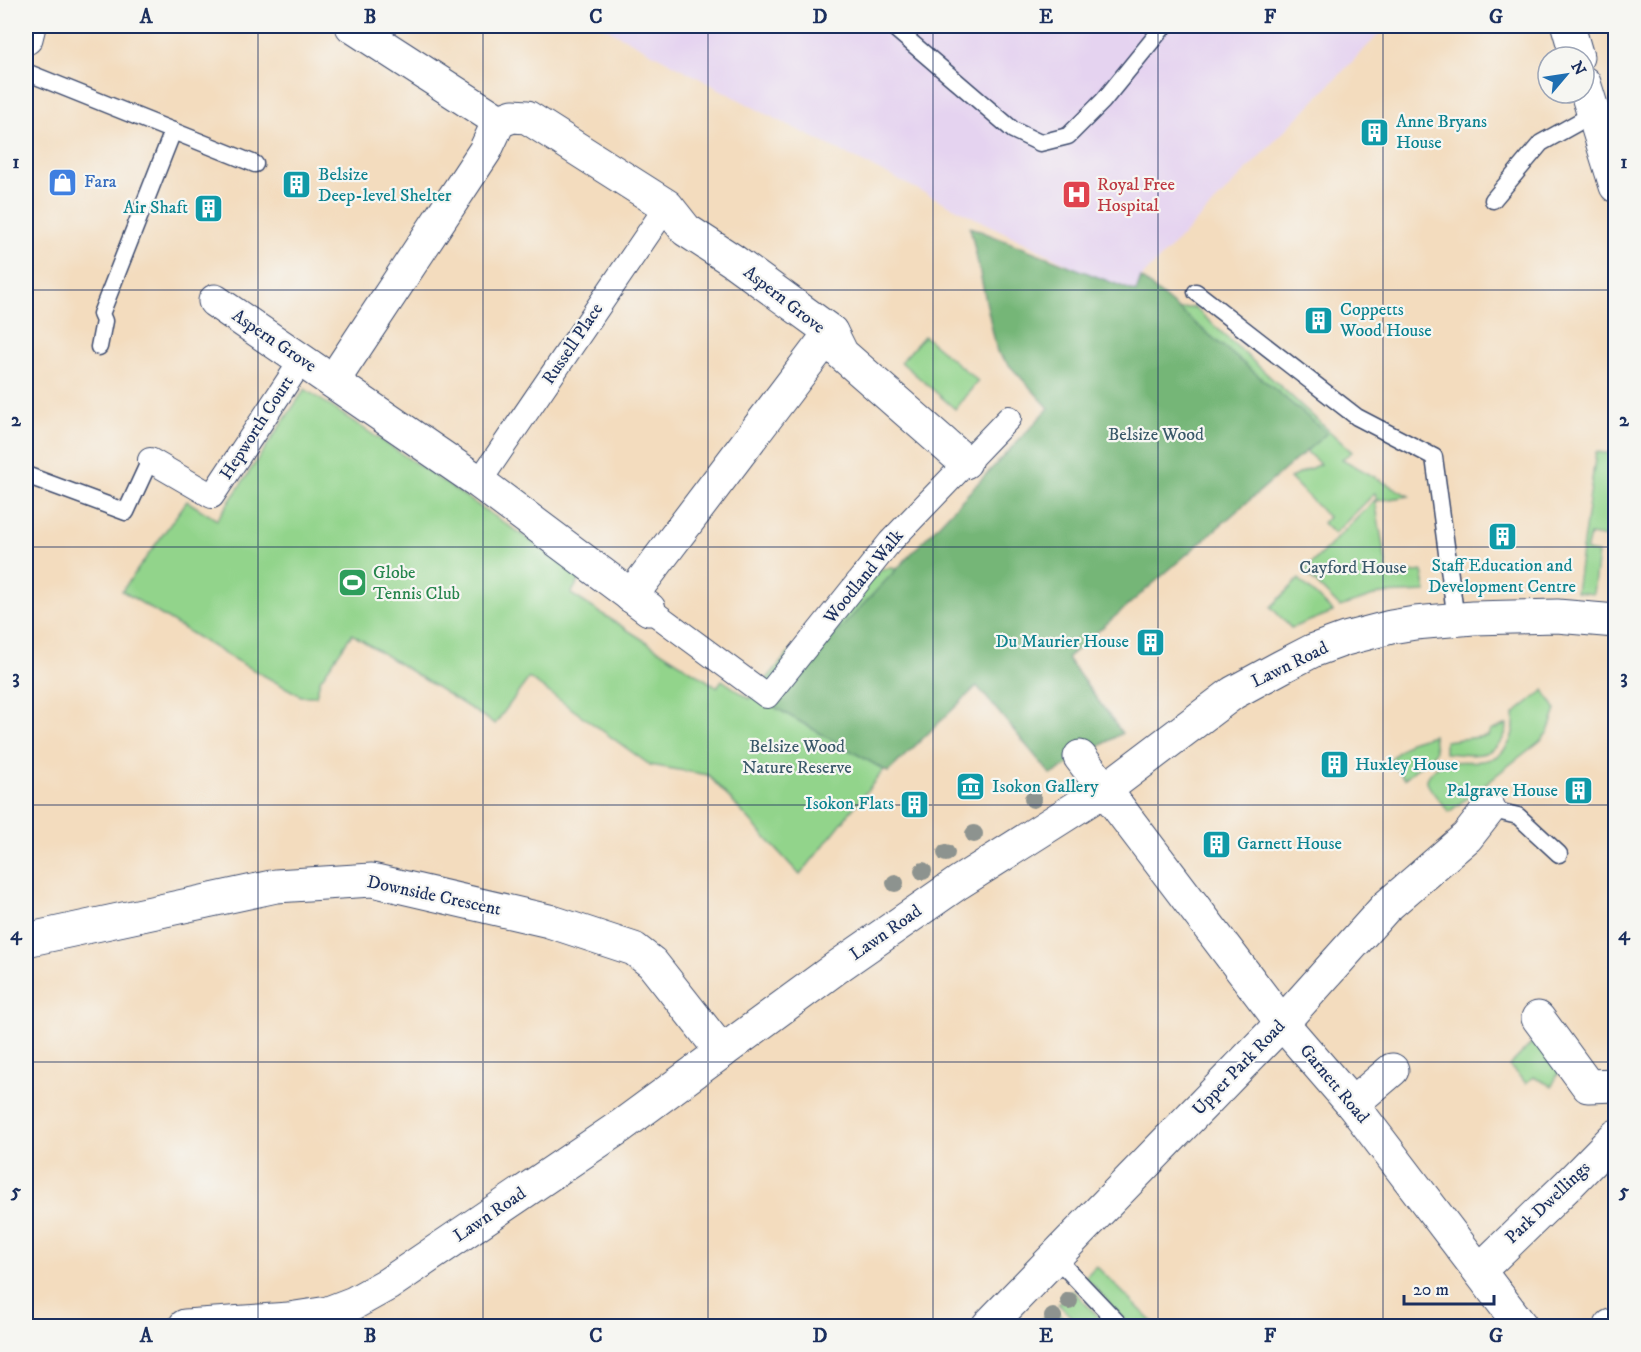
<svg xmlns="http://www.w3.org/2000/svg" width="1641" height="1352" font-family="'IM FELL DW Pica',serif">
	<rect width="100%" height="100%" fill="#f6f6f2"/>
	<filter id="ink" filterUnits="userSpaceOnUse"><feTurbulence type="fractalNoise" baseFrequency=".0167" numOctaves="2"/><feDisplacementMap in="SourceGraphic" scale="12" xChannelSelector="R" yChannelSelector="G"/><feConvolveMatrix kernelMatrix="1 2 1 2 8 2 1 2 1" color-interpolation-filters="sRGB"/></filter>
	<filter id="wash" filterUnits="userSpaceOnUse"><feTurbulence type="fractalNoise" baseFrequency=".008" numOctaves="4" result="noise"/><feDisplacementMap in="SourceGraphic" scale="24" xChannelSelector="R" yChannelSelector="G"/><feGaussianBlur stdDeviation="1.35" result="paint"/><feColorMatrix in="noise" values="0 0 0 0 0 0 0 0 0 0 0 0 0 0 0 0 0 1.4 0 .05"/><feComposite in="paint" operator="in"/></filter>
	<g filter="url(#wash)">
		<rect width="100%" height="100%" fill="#f3dcbe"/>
		<polygon fill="#e5d3f0" points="602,26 1387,26 1141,278 1136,292 1120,290 764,113"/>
		<g fill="#92d48b" stroke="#568274" stroke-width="1.5">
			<polygon points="1194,307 1352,452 1342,459 1409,496 1377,501 1375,493 1334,534 1323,523 1328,517 1290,478 1320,464 1153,313"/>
			<polygon points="924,336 978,381 955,409 901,362"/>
			<polygon points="305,389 582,575 571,594 717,687 722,680 750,699 786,656 882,569 892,568 903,571 981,675 918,727 800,875 708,775 650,765 529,678 495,724 352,634 320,680 316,696 301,696 228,656 122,591 187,501 217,520"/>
			<polygon points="1596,452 1615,454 1616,539 1590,535 1586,551 1598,553 1593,594 1576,592"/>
			<polygon points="1375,500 1388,576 1422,571 1426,592 1380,594 1340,607 1304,571"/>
			<polygon points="1299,579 1333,612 1291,628 1271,607"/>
			<path d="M1544 690 1556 710 1548 732 1540 741 1449 812C1444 805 1428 789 1427 782 1426 778 1428 776 1430 774 1448 748 1483 775 1505 749 1514 739 1515 727 1514 714Z"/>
			<path d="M1504 725H1507C1507 733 1504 738 1500 743 1486 760 1464 754 1445 753V741L1488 736 1490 731Z"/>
			<polygon points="1433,735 1435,751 1433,755 1404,779 1389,760 1410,742"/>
			<polygon points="1541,1034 1562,1066 1552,1086 1533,1077 1526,1083 1509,1066"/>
			<polygon points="1096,1266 1157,1326 1130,1326 1085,1277"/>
			<polygon points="1072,1290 1108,1326 1081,1326 1058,1304"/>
			<polygon points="1053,1308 1071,1326 1035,1326"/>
		</g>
		<polygon fill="#75b677" stroke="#48726a" stroke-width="1.5" points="970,227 1136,292 1141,278 1327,433 1067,658 1122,733 1051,775 977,686 888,772 769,704 1049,408 997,352"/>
	</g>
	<g filter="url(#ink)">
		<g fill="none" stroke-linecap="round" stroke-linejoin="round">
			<defs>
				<g id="service">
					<polyline points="892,26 1013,130 1040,143 1068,136 1103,101 1164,26"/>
					<polyline points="26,72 173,131 101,314 104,321 99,347"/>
					<polyline points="173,131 255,164"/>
					<polyline points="1493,200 1541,143 1593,114"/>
					<polyline points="1196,292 1357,417 1434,457 1456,620"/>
					<polyline points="26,475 126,512 150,460"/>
					<polyline points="1489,809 1518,816 1559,854"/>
					<polyline points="1056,1258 1121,1326"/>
				</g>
				<g id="pedestrian">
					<polyline points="150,460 212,496 302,360"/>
					<polyline points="479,482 667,206"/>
					<polyline points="649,609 767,696 890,542 1009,418"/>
				</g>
				<g id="minor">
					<polyline points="352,26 499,121"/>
					<polyline points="215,301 479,482 649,609"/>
					<polyline points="333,381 485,151 499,121 513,116 527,117 667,206 686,230 732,260 831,332 842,354 965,462"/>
					<polyline points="631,596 831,332"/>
					<polyline points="1080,757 1282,1023 1352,1104 1521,1326"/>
					<polyline points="26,940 276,886 372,880 549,921 634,949 652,963 722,1052"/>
					<polyline points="1538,1018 1588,1086 1616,1085"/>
					<polyline points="1352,1104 1392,1070"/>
					<polyline points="1480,1270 1569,1184 1616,1136"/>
					<polyline points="185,1326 289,1319 328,1313 354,1303 388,1284 621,1126 840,965 958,883 1106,789 1233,693 1281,667 1312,651 1345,639 1391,627 1415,623 1473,618 1557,616 1616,621"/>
					<polyline points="988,1326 1282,1023 1386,907 1467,837 1489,809"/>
				</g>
				<polyline id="tertiary" points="1611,1326 1616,1324"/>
				<g id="secondary">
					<polyline points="1568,26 1577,57"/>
					<polyline points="1584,83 1616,186"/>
				</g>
				<polyline id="primary" points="26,38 29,26"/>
			</defs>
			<use href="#service" stroke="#3b496c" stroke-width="19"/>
			<use href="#pedestrian" stroke="#3b496c" stroke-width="26"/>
			<use href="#minor" stroke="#3b496c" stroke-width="35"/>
			<use href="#tertiary" stroke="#3b496c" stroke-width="35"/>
			<use href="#secondary" stroke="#3b496c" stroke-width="35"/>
			<use href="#primary" stroke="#3b496c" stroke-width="35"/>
			<use href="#service" stroke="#fff" stroke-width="16"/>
			<use href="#pedestrian" stroke="#fff" stroke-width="24"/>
			<use href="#minor" stroke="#fff" stroke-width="33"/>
			<use href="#tertiary" stroke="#fff" stroke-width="33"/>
			<use href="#secondary" stroke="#fff" stroke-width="33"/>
			<use href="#primary" stroke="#fff" stroke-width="33"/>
		</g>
		<g fill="#8d938f">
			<circle cx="1033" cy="799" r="9"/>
			<circle cx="974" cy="834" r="9"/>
			<circle cx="946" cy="853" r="9"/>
			<circle cx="923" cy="871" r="9"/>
			<circle cx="895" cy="883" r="9"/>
			<circle cx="1069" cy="1301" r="9"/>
			<circle cx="1053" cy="1317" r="9"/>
		</g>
	</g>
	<path fill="none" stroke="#1b2f5e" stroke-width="1.5" stroke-opacity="0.55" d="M258 26V1326M483 26V1326M708 26V1326M933 26V1326M1158 26V1326M1383 26V1326M26 290H1616M26 547H1616M26 805H1616M26 1062H1616"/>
	<defs>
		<symbol id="building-square" viewBox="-11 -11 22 22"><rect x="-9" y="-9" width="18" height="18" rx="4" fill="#0f9aa8" stroke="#f6f6f2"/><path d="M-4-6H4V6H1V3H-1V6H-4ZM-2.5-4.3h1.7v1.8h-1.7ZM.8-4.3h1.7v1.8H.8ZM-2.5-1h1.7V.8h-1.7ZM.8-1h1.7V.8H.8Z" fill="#fff"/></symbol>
		<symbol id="shop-square" viewBox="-11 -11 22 22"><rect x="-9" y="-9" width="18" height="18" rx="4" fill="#3f7fe0" stroke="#f6f6f2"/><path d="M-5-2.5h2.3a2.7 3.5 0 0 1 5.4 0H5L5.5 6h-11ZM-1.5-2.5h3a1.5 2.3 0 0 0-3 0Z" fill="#fff"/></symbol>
		<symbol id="hospital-square" viewBox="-11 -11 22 22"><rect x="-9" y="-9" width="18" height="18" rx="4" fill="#e0444e" stroke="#f6f6f2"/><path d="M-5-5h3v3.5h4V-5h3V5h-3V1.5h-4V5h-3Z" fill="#fff"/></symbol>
		<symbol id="stadium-square" viewBox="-11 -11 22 22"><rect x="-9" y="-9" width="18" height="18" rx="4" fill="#2e9e5b" stroke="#f6f6f2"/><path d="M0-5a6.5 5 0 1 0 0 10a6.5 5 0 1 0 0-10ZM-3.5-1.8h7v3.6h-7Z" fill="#fff"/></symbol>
		<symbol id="museum-square" viewBox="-11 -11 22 22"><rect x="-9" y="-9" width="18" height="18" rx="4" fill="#0f9aa8" stroke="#f6f6f2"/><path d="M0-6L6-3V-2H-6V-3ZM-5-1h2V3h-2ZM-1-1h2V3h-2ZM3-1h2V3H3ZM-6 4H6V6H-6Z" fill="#fff"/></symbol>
	</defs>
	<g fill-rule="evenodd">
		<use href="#building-square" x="1358" y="116" width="33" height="33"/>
		<use href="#shop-square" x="46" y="166" width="33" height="33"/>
		<use href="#building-square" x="280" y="168" width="33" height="33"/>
		<use href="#hospital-square" x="1060" y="178" width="33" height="33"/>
		<use href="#building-square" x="192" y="192" width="33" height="33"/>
		<use href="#building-square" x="1302" y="304" width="33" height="33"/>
		<use href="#building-square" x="1486" y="520" width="33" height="33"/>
		<use href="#stadium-square" x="336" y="566" width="33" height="33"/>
		<use href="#building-square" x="1134" y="626" width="33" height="33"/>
		<use href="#building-square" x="1318" y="748" width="33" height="33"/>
		<use href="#museum-square" x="954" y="770" width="33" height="33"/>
		<use href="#building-square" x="1562" y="774" width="33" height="33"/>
		<use href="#building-square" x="898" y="788" width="33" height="33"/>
		<use href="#building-square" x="1200" y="828" width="33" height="33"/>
	</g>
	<g text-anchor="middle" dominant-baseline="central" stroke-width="4.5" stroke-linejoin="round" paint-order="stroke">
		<g font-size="18" fill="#0d838f" stroke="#f6f6f2" text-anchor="start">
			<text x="1396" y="122">Anne Bryans<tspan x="1396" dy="21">House</tspan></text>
			<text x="318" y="175">Belsize<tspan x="318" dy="21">Deep-level Shelter</tspan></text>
			<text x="188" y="208" text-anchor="end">Air Shaft</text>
			<text x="1340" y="310">Coppetts<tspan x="1340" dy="21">Wood House</tspan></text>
			<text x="1502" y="566" text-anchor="middle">Staff Education and<tspan x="1502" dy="21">Development Centre</tspan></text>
			<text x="1129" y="642" text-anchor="end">Du Maurier House</text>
			<text x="1355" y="765">Huxley House</text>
			<text x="992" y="787">Isokon Gallery</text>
			<text x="1558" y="791" text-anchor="end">Palgrave House</text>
			<text x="894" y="804" text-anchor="end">Isokon Flats</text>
			<text x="1237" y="844">Garnett House</text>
		</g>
		<g font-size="18" fill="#366cbe" stroke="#f6f6f2" text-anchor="start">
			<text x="84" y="182">Fara</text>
		</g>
		<g font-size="18" fill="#be3a42" stroke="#f6f6f2" text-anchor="start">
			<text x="1097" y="185">Royal Free<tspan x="1097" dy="21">Hospital</tspan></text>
		</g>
		<g font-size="18" fill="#1b2f5e" stroke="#f6f6f2">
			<text transform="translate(784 300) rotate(38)">Aspern Grove</text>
			<text transform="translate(274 341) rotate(34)">Aspern Grove</text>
			<text transform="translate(573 344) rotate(-56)">Russell Place</text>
			<text transform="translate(257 428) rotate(-57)">Hepworth Court</text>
			<text transform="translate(864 577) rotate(-51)">Woodland Walk</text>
			<text transform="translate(1290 665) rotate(-26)">Lawn Road</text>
			<text transform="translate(434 896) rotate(12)">Downside Crescent</text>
			<text transform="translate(886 933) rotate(-35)">Lawn Road</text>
			<text transform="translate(1239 1068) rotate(-46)">Upper Park Road</text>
			<text transform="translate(1334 1084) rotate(50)">Garnett Road</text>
			<text transform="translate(1548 1203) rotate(-44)">Park Dwellings</text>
			<text transform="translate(490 1215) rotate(-34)">Lawn Road</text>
		</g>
		<g font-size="18" fill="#395869" stroke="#f6f6f2">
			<text x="1156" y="435">Belsize Wood</text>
			<text x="1353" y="568">Cayford House</text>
			<text x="797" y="747">Belsize Wood<tspan x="797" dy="21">Nature Reserve</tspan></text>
		</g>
		<g font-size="18" fill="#27864d" stroke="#f6f6f2" text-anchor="start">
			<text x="373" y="573">Globe<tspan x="373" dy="21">Tennis Club</tspan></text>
		</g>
	</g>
	<rect width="1641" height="1352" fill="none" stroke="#f6f6f2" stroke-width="66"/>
	<g transform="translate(1566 75) rotate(61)"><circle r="28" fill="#f6f6f2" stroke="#9ea6b7" stroke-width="1.5"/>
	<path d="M0-4.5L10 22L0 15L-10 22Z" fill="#1f6fb2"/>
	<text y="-9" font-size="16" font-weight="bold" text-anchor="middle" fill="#1b2f5e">N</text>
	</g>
	<path d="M1404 1295v9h90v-9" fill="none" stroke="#1b2f5e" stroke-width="3"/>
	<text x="1413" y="1295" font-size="18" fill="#1b2f5e" stroke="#f6f6f2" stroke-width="4.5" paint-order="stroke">20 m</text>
	<rect x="33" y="33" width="1575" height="1286" fill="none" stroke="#1b2f5e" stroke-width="2"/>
	<g font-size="20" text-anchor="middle" font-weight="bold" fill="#1b2f5e">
		<text x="146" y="23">A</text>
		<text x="370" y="23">B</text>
		<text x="596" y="23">C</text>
		<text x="820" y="23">D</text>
		<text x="1046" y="23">E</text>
		<text x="1270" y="23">F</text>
		<text x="1496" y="23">G</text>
		<text x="16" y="168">1</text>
		<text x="1624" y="168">1</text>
		<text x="16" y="426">2</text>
		<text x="1624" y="426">2</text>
		<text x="16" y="683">3</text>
		<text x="1624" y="683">3</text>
		<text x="16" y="940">4</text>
		<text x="1624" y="940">4</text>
		<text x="16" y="1197">5</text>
		<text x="1624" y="1197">5</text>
		<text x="146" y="1342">A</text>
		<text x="370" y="1342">B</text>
		<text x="596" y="1342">C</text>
		<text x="820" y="1342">D</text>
		<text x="1046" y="1342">E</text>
		<text x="1270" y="1342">F</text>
		<text x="1496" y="1342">G</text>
	</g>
</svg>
